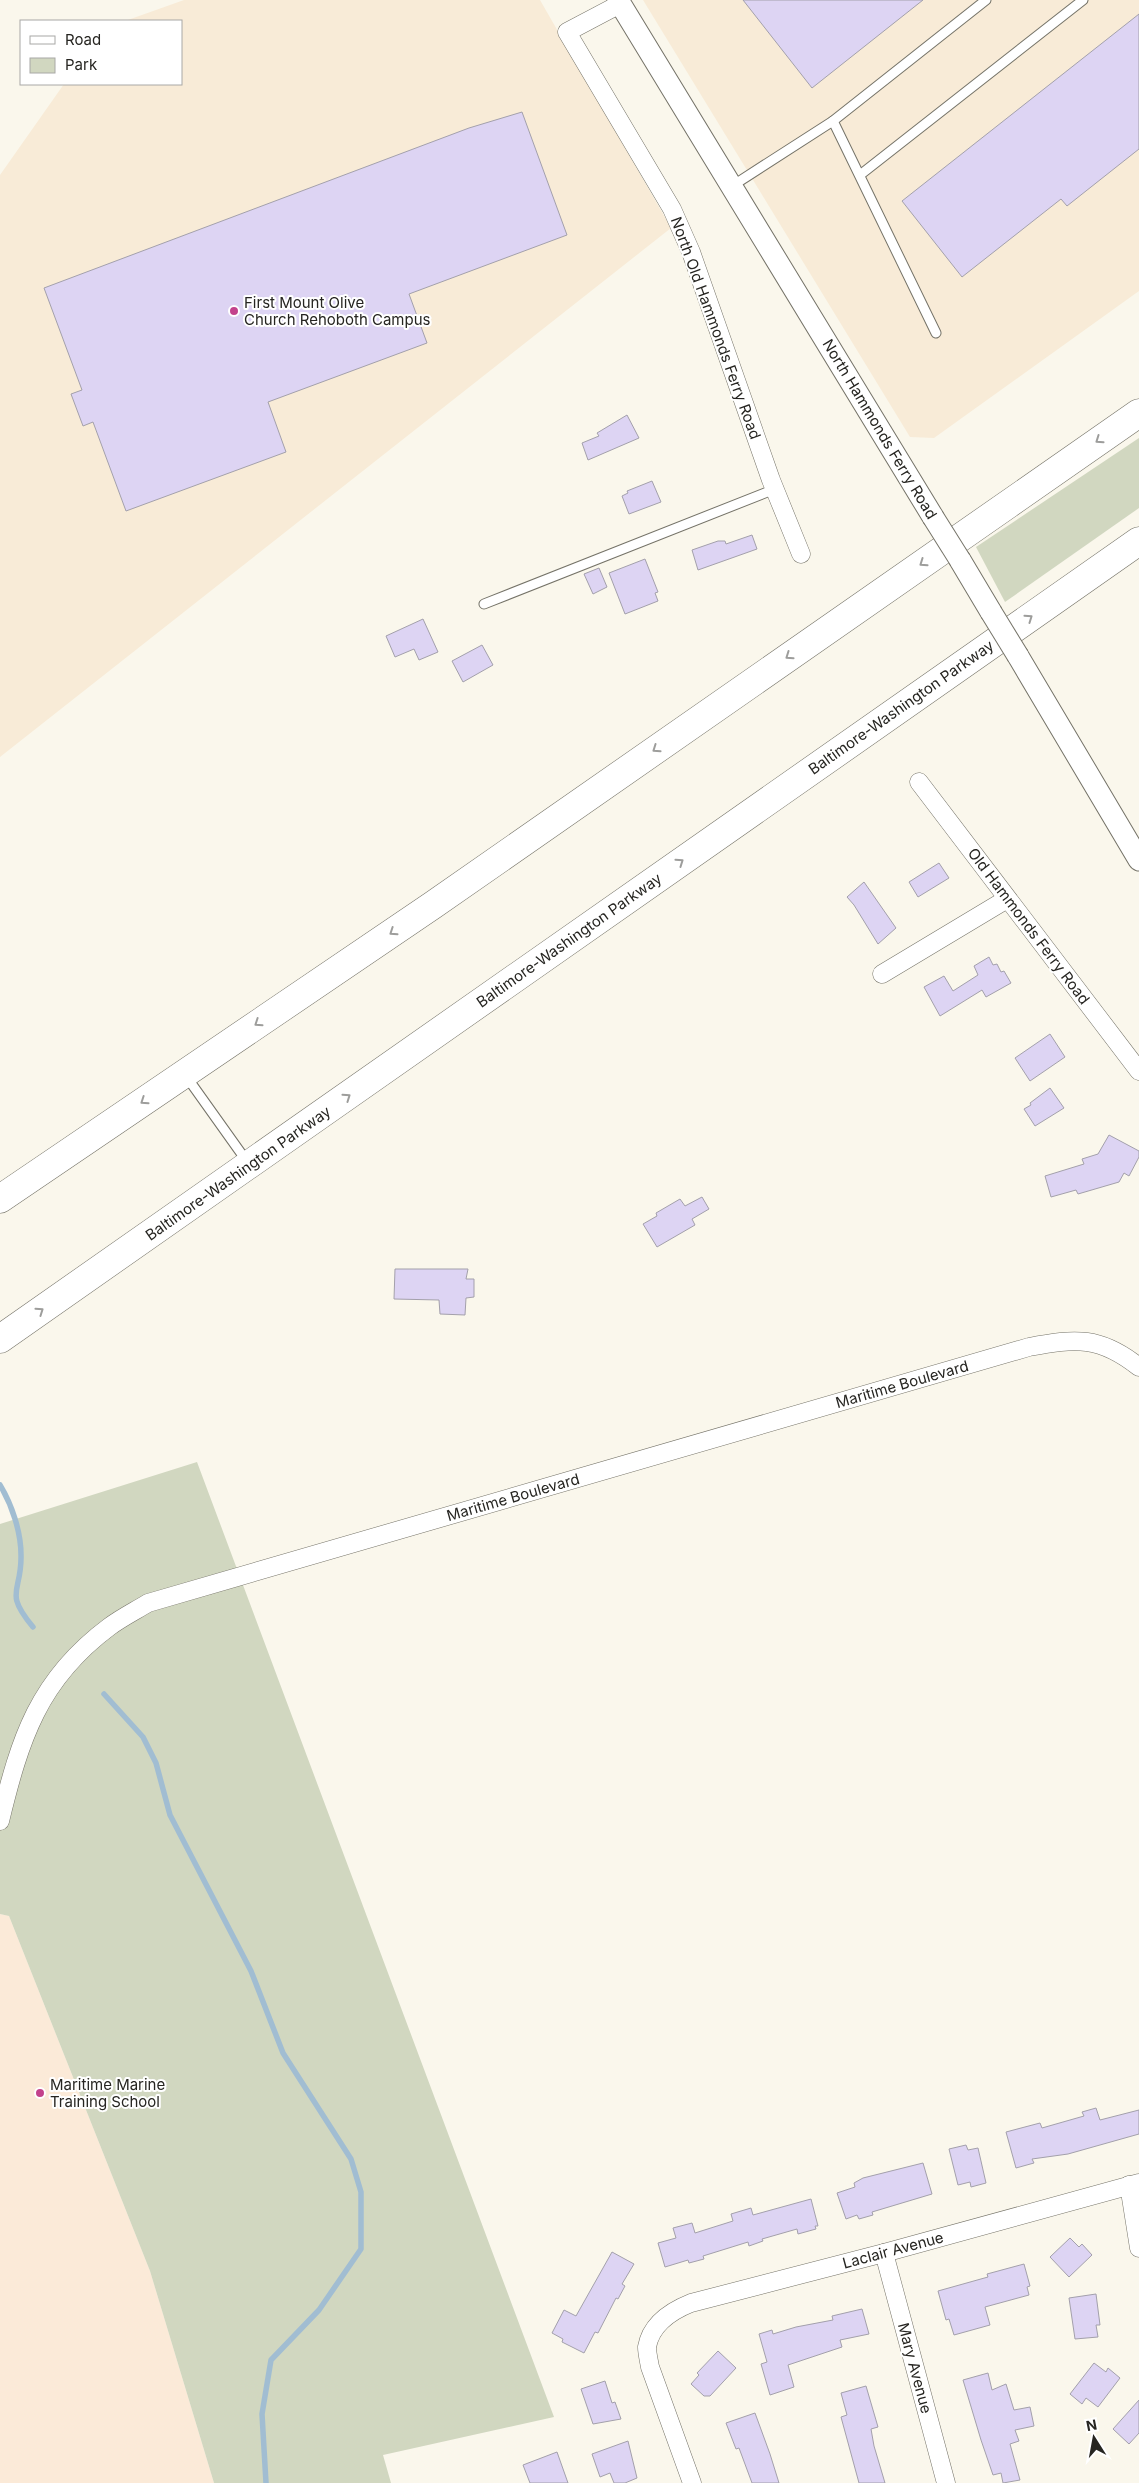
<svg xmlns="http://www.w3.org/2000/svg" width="1139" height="2483" font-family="Inter,sans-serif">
	<rect width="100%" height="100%" fill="#faf7ec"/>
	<g fill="#f8ebd7">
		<polygon points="184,0 540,0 671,228 0,757 0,175 64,84 181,84 181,21 125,21"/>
		<polygon points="643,0 1139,0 1139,291 934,438 910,437"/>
	</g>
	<polygon fill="#fbead8" points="0,1914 9,1916 150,2271 214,2483 0,2483"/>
	<g fill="#d1d7c0">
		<polygon points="1139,438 1139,508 1005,602 976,547"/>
		<polygon points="197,1462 554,2417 383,2455 391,2483 214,2483 150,2271 9,1916 0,1914 0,1524"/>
	</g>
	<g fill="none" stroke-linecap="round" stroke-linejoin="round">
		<g stroke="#a1bdd2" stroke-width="5.5">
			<path d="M0 1485C12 1505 21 1532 21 1555 22 1593 3 1591 33 1627"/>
			<polyline points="104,1694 143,1737 156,1763 170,1815 251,1971 283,2053 351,2159 361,2192 361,2249 319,2310 271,2360 262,2414 266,2483"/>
		</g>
	</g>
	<g fill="#ddd4f3" stroke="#a3a0ab">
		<polygon points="743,0 923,0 812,88"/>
		<polygon points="1139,14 1139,149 1067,206 1061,199 962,277 902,201"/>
		<polygon points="522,112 567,235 409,294 427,343 268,402 286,452 126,511 93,422 83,426 71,394 82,390 44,288 469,128"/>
		<polygon points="627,415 639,438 588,460 582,443 599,436 597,433"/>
		<polygon points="652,481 661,502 629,514 622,496 628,493 627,491"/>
		<polygon points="752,535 757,549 698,570 692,550 718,541 725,541 726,544"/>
		<polygon points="645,559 658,592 655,593 658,601 625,614 609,573"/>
		<polygon points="599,568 607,587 593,594 584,574"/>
		<polygon points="423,619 438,652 419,660 414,649 395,657 386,636"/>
		<polygon points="482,645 493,665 463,682 452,661"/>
		<polygon points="939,863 949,878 918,897 909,882"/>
		<polygon points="864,882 896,928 878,944 854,905 847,897"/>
		<polygon points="989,957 993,965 997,964 1001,972 1004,971 1011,983 986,997 982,990 940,1016 924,987 944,976 953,991 978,975 974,966"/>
		<polygon points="1050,1034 1065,1057 1030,1081 1015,1058"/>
		<polygon points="1050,1088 1064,1108 1035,1126 1024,1109 1031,1105 1030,1103"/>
		<polygon points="1109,1135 1139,1151 1139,1157 1129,1176 1124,1173 1119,1182 1078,1194 1076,1190 1051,1197 1045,1176 1084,1164 1082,1159 1098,1154"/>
		<polygon points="702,1197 709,1209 692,1219 695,1225 657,1247 643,1224 657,1216 656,1213 680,1199 685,1206"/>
		<polygon points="395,1269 468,1269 466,1279 474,1279 474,1297 466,1298 465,1315 440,1314 439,1300 394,1299"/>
		<polygon points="1096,2108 1100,2120 1139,2110 1139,2134 1068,2154 1032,2159 1034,2163 1016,2168 1006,2132 1040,2123 1042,2128 1084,2116 1082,2112"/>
		<polygon points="966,2145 968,2150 978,2148 986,2183 971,2187 970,2182 958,2185 949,2149"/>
		<polygon points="923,2163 932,2194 872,2212 873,2215 859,2219 857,2215 846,2219 837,2193 855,2187 854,2183 863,2178"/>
		<polygon points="811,2199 818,2226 815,2226 816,2229 798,2234 797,2229 762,2239 763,2241 749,2246 748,2242 703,2256 704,2259 689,2263 688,2260 665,2267 658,2243 676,2238 673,2228 692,2223 695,2233 733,2221 731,2214 751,2208 753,2215"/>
		<polygon points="1070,2238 1079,2247 1082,2244 1092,2255 1069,2277 1050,2257"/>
		<polygon points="612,2252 634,2264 622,2284 625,2286 618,2299 616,2298 598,2333 595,2332 584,2353 562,2342 563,2339 552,2333 564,2310 576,2316"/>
		<polygon points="1024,2264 1030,2286 1027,2287 1029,2295 985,2307 990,2325 954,2335 949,2319 946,2320 938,2291 988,2277 987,2274"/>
		<polygon points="1096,2294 1100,2325 1096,2325 1098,2337 1075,2339 1069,2298"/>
		<polygon points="862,2309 869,2334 840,2340 842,2347 788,2365 794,2387 770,2395 761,2364 767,2362 759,2334 772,2330 773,2334 796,2327 833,2320 832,2316"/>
		<polygon points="718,2351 736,2368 710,2396 704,2396 691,2384 699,2375 697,2373"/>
		<polygon points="1094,2363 1106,2372 1108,2368 1120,2378 1098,2407 1086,2398 1082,2404 1070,2394"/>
		<polygon points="988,2373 992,2390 1006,2384 1014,2410 1030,2407 1034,2426 1015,2430 1019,2441 1010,2444 1020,2480 1003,2483 1001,2473 993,2475 981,2440 963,2380"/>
		<polygon points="605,2381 612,2403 615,2402 621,2419 593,2424 581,2389"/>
		<polygon points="866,2386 878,2427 871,2429 874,2446 885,2483 859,2483 841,2417 847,2415 841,2393"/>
		<polygon points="1139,2400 1139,2433 1129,2444 1113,2429"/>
		<polygon points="755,2413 770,2454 779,2483 752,2483 739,2448 736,2449 726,2423"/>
		<polygon points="628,2441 637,2478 625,2483 614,2483 610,2473 600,2477 592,2454"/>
		<polygon points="557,2452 568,2483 530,2483 523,2465"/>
	</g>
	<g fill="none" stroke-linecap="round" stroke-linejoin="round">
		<defs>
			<g id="service">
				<polyline points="833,121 936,333"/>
				<polyline points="860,175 1083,0"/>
				<polyline points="732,186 833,121 986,0"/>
				<polyline points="484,604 775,489"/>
				<polyline points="186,1076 248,1163"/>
			</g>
			<g id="minor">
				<polyline points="620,4 567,32 672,209 691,252 771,480 801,554"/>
				<polyline points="919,782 1139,1071"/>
				<polyline points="882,974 1007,899"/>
				<path d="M0 1821C20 1739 38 1680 109 1627 121 1618 135 1611 148 1603L1029 1347C1076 1338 1100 1336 1139 1367"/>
				<polyline points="1129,2185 1139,2248"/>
				<polyline points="884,2253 946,2483"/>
				<path d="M692 2483 650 2367C649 2361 647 2353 647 2347 651 2324 671 2311 691 2303L884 2253 1139 2183"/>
			</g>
			<g id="tertiary">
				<polyline points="618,0 933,517"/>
				<polyline points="960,560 991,612"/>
				<polyline points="1018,656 1139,860"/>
			</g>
			<g id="motorway">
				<polyline points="0,1199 433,905 1139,413"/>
				<polyline points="0,1339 1139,541"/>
			</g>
		</defs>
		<use href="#service" stroke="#757368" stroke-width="11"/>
		<use href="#minor" stroke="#757368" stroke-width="19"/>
		<use href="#tertiary" stroke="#757368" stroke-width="23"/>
		<use href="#motorway" stroke="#757368" stroke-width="29"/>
		<use href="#service" stroke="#fff" stroke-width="9"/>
		<use href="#minor" stroke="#fff" stroke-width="18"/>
		<use href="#tertiary" stroke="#fff" stroke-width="21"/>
		<use href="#motorway" stroke="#fff" stroke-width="28"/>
		<defs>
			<g id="tertiary-bridge">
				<polyline points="933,517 960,560"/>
				<polyline points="991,612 1018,656"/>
			</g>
		</defs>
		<use href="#tertiary-bridge" stroke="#757368" stroke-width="23" stroke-linecap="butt"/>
		<use href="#tertiary-bridge" stroke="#fff" stroke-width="21"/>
	</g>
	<defs><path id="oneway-chevron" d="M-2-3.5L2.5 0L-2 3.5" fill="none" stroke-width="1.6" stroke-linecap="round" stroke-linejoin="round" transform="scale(1.25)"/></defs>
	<g stroke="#9d9d9b">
		<use href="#oneway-chevron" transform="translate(1099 440) rotate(145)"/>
		<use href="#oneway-chevron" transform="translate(923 563) rotate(145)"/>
		<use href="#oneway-chevron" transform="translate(1029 618) rotate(-35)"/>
		<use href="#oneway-chevron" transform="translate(789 656) rotate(145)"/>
		<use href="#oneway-chevron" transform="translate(656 749) rotate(145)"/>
		<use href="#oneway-chevron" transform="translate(680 862) rotate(-35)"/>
		<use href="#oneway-chevron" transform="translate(393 932) rotate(146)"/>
		<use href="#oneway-chevron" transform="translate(258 1023) rotate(146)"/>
		<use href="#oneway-chevron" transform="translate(347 1097) rotate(-35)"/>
		<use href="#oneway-chevron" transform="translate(144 1101) rotate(146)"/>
		<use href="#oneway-chevron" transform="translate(40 1311) rotate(-35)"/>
	</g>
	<g fill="#c3428c" stroke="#fff" stroke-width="2">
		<circle cx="234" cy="311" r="5"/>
		<circle cx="40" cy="2093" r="5"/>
	</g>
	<g text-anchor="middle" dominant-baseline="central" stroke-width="4" stroke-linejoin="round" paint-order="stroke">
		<g font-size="15" fill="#262521" stroke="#fff" text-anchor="start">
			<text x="244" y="302">First Mount Olive<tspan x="244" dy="17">Church Rehoboth Campus</tspan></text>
			<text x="50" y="2084">Maritime Marine<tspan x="50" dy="17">Training School</tspan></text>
		</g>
		<g font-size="15" fill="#262521" stroke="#fff">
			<text transform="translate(716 328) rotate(70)">North Old Hammonds Ferry Road</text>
			<text transform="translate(880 429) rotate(59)">North Hammonds Ferry Road</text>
			<text transform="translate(901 707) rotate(-35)">Baltimore-Washington Parkway</text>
			<text transform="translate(1029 926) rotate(53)">Old Hammonds Ferry Road</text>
			<text transform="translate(569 940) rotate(-35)">Baltimore-Washington Parkway</text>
			<text transform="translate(238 1173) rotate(-35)">Baltimore-Washington Parkway</text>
			<text transform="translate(902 1384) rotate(-16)">Maritime Boulevard</text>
			<text transform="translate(513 1497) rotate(-16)">Maritime Boulevard</text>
			<text transform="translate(893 2250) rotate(-15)">Laclair Avenue</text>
			<text transform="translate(915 2368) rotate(75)">Mary Avenue</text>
		</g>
	</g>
	<rect x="20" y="20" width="162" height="65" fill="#ffffff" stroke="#a8a8a6"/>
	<rect x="30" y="36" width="25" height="8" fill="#ffffff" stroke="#a8a8a6"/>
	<text x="65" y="45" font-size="15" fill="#262521">Road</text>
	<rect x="30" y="58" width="25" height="15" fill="#d1d7c0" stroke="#a8a8a6"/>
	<text x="65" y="70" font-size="15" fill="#262521">Park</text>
	<g transform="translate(1094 2438) rotate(349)" stroke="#ffffff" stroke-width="4" paint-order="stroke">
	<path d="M0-4L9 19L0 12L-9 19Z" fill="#262521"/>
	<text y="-8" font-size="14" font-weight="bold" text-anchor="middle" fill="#262521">N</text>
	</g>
</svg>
